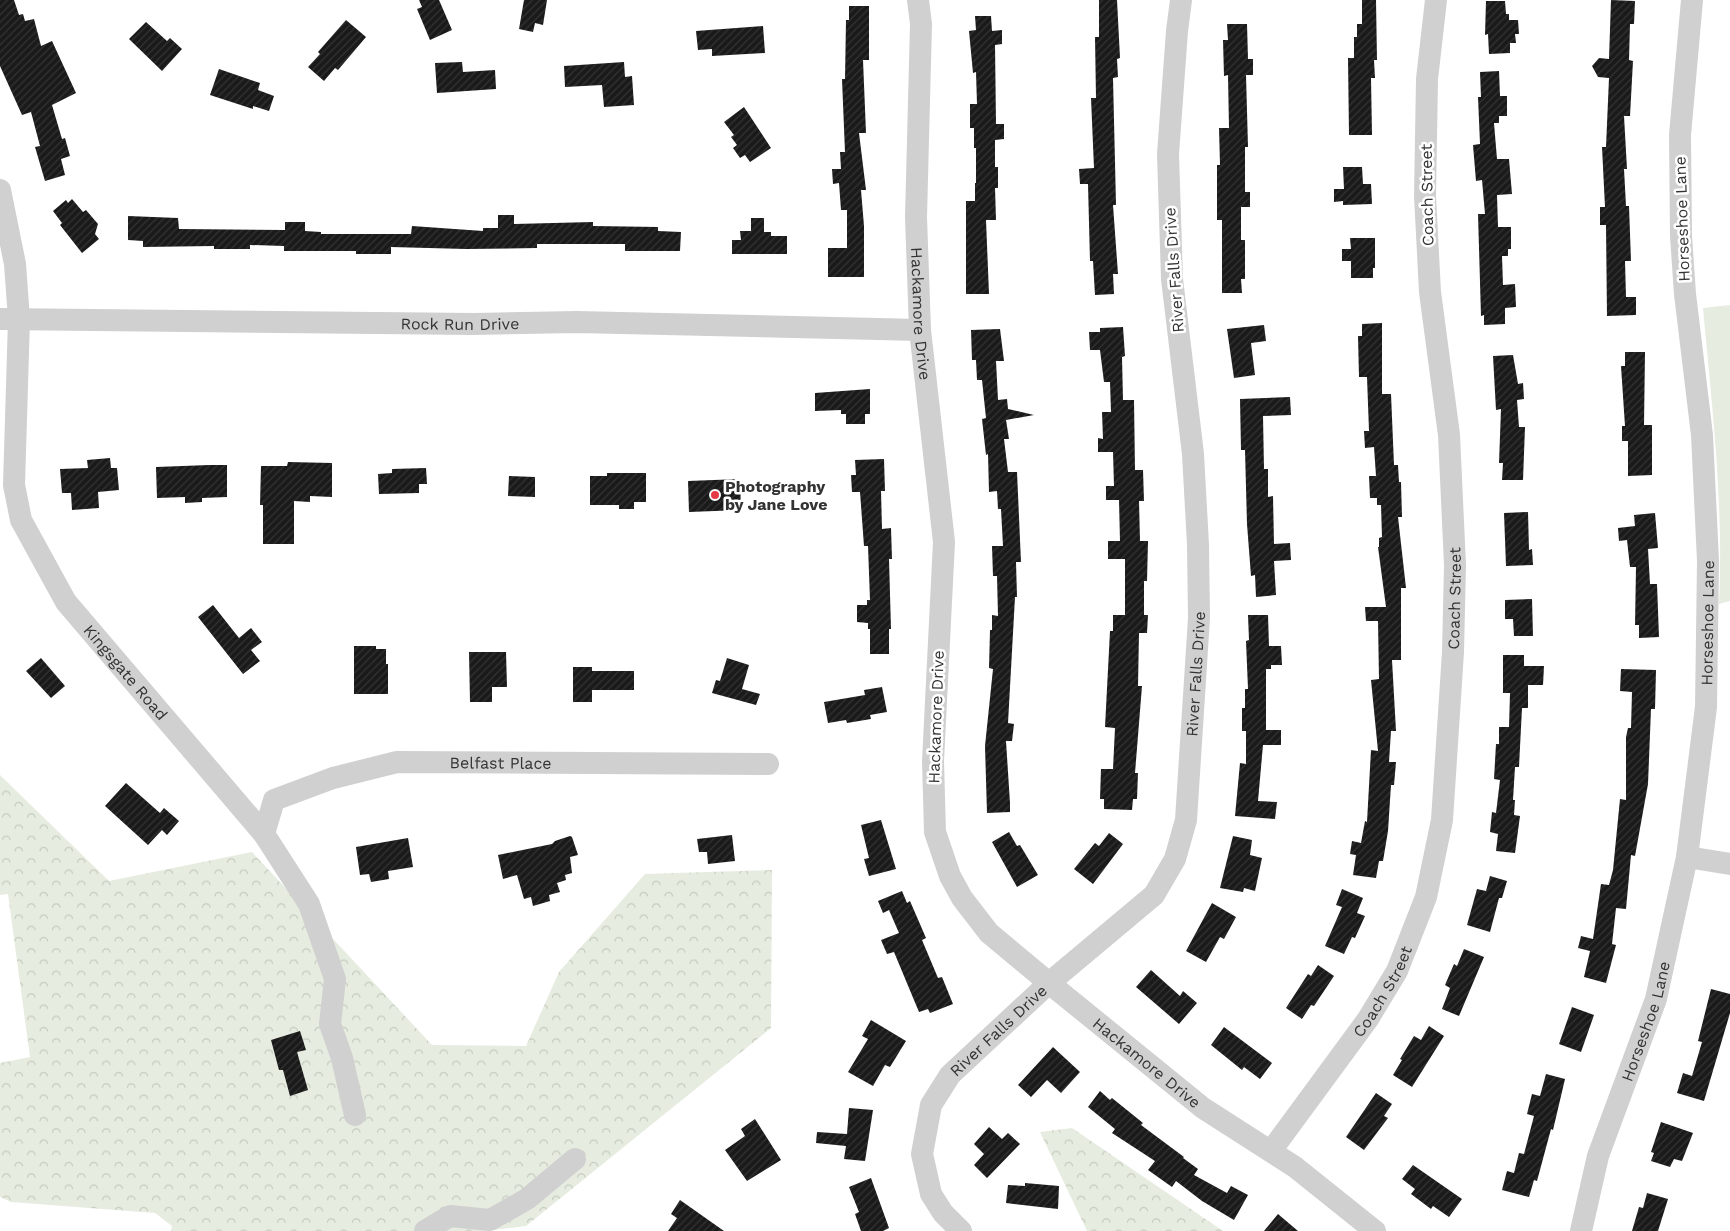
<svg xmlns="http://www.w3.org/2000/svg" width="1730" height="1231" font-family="'Work Sans',sans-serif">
	<defs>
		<pattern id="forest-crowns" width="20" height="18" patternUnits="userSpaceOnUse" patternTransform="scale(1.25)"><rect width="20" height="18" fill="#e6ecdf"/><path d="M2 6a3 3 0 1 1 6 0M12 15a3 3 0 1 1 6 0" fill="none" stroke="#c6cbc0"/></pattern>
		<pattern id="building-hatch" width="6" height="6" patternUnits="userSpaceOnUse" patternTransform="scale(1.25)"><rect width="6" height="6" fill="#1a1a1a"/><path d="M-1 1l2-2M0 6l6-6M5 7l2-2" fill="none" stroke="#333"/></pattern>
	</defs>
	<rect width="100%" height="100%" fill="#fff"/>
	<path fill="#e6ecdf" d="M1730 305V601L1719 604C1724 505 1712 406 1703 308Z"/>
	<g fill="url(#forest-crowns)">
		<polygon points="0,775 109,881 252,852 432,1045 526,1046 559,972 645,874 772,870 771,1028 526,1226 484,1231 171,1231 172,1226 155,1213 11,1202 0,1197 0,1063 30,1057 8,894 0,895"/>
		<polygon points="1072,1128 1223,1231 1087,1231 1040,1132"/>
	</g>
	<g fill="url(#building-hatch)">
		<polygon points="0,0 14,0 19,15 23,14 25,21 34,19 41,46 52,41 76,93 52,105 62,139 65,138 70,156 61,159 65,175 45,181 35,147 40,146 31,112 22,115 0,66"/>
		<polygon points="419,0 439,0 452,30 430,40 417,9 422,7"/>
		<polygon points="524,0 547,0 543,25 535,23 533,32 519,29"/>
		<polygon points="1099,0 1117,0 1120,58 1117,59 1118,77 1113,78 1116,205 1113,205 1118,274 1113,274 1114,294 1095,295 1093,261 1090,261 1088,184 1080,184 1079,169 1094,168 1091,98 1096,98 1095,37 1099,37"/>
		<polygon points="1362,0 1376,0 1377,60 1374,60 1375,78 1371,78 1372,135 1349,135 1348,58 1354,58 1354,37 1357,37 1357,24 1362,24"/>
		<polygon points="1611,0 1635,1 1634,24 1630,24 1629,60 1633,61 1630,116 1624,116 1627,169 1624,169 1626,206 1629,206 1631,261 1625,261 1626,297 1636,297 1636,315 1607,316 1606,225 1600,225 1600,207 1605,207 1602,147 1606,147 1609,78 1598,77 1592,66 1599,58 1609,59"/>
		<polygon points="1486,1 1505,1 1506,14 1509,14 1509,20 1518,20 1519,34 1515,34 1516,43 1510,43 1510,53 1489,54 1488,34 1485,35"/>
		<polygon points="849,6 869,6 869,60 863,60 866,133 859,133 866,190 861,190 864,226 864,277 828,277 828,248 847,248 847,210 841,210 839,183 833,184 832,169 841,169 840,152 845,152 842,79 845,79 846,20 849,20"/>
		<polygon points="975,16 991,16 992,31 1002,30 1002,44 995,45 996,124 1004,124 1004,139 995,140 995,167 998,167 998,188 995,188 996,220 986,220 989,294 966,294 966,201 975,201 975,183 976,183 976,148 974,148 974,128 970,128 970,104 977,104 976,72 973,73 969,31 976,30"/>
		<polygon points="346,20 366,37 338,70 335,68 324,81 308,67 320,54 318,52"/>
		<polygon points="146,22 167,41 170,38 182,49 162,71 129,39"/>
		<polygon points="1227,24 1247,24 1248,59 1253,59 1253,75 1246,75 1248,147 1245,147 1245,192 1250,192 1250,207 1241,207 1241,240 1245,240 1245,279 1241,279 1242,293 1222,293 1222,220 1217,220 1217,165 1220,165 1219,128 1229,128 1228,75 1224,76 1223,40 1228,40"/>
		<polygon points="763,26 765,53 712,56 712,49 698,50 696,31"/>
		<polygon points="462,62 463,72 495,70 496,89 437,93 435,63"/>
		<polygon points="624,62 625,77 632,76 634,105 604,107 602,85 565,87 564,66"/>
		<polygon points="219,69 260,83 258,90 274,96 269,111 253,106 253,109 210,95"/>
		<polygon points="1499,71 1500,96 1507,96 1507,116 1499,116 1499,123 1494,123 1497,159 1509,159 1512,194 1497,195 1498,227 1511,227 1511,249 1508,249 1508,256 1502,256 1503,285 1515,284 1516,307 1505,308 1505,324 1484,325 1484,315 1481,316 1478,214 1485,214 1482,180 1476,181 1473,145 1480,144 1478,97 1481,97 1480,72"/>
		<polygon points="744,107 771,148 750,162 745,155 740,158 733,148 737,145 731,137 734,135 724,122"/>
		<polygon points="1343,167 1362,167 1363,184 1371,184 1372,204 1343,205 1343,201 1334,202 1334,189 1344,189"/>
		<polygon points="72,199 83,212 86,210 98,224 95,234 99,239 82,253 60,225 62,223 53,211 66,200 68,203"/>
		<polygon points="498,215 514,215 514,224 593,222 593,226 658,227 658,231 681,232 680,251 625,251 625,244 537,244 537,248 466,249 391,247 391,254 356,254 356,251 284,251 284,246 250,245 250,249 214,249 214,246 143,247 143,241 128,240 128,216 178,218 179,229 285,230 285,222 305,222 305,231 321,232 321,234 411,234 412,226 483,231 483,228 498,228"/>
		<polygon points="751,218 764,218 764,232 771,232 771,236 787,236 787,254 732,254 732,240 741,240 740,231 751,231"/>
		<polygon points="1350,238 1375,238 1375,268 1373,268 1373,278 1351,278 1351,261 1342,261 1342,249 1351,249"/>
		<polygon points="1382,323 1382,394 1391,394 1394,465 1398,465 1399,482 1401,482 1402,517 1398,517 1406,588 1401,588 1401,660 1392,660 1396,731 1391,731 1389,762 1396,762 1394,785 1391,785 1388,831 1383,861 1379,861 1376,878 1353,875 1356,855 1350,854 1352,841 1361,843 1365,821 1367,822 1371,750 1378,751 1371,680 1379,679 1378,621 1366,621 1365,607 1386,607 1378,547 1379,547 1379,538 1382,537 1381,505 1377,505 1377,498 1370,498 1369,476 1376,476 1374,447 1365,448 1364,431 1369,431 1367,377 1359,377 1358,336 1362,336 1362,324"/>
		<polygon points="1264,325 1266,341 1251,343 1255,375 1234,378 1227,329"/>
		<polygon points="1123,327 1125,356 1122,357 1123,400 1134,400 1135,470 1143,470 1144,501 1139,501 1140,541 1148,541 1147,581 1144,581 1144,615 1148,615 1147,633 1139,633 1138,686 1142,686 1135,773 1138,773 1137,799 1133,799 1132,810 1104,809 1104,799 1100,799 1101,769 1113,769 1115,728 1105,727 1110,631 1113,631 1113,615 1125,615 1125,559 1108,559 1108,541 1120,541 1119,500 1106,500 1106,486 1114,486 1113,452 1098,452 1098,438 1103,439 1102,412 1111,412 1110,382 1104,382 1100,350 1090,350 1089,332 1100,332 1100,328"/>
		<polygon points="1000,329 1004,361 996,361 998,400 1007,399 1008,409 1034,415 1006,420 1009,439 1004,439 1008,472 1017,472 1021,562 1016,562 1017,597 1015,597 1008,723 1014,724 1012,741 1006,741 1010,803 1010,812 987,813 985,746 993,669 989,668 990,630 992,630 992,615 998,616 997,576 993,576 992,546 1003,546 1001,509 998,509 997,491 989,492 988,454 986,455 982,419 986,418 982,380 977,380 976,360 972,360 971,330"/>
		<polygon points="1625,352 1645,352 1644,425 1652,425 1652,475 1628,476 1628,441 1622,441 1622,426 1625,426 1621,366 1625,366"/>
		<polygon points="1513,355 1518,384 1523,383 1524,399 1517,400 1519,427 1525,427 1523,480 1502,480 1503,463 1499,463 1501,409 1496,410 1493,356"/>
		<polygon points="870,389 870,414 865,414 865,424 846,424 846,414 841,414 841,410 815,411 815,393"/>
		<polygon points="1290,397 1291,415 1263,416 1264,469 1268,469 1268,497 1273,496 1274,544 1290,543 1291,560 1274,561 1276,595 1256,597 1255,575 1251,576 1247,524 1245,450 1241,450 1240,399"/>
		<polygon points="110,458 111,468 117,468 119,490 98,492 99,508 72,510 71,493 62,493 60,469 88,468 87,460"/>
		<polygon points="884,459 885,491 881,491 882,529 891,528 892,559 889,559 891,629 889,629 889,654 870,654 870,629 868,629 868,623 857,622 857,605 867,605 867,600 870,600 868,546 864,546 860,492 852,492 851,475 856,475 855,460"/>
		<polygon points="288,462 332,463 332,497 310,496 310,502 294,501 294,544 263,544 263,505 260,505 261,466 287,466"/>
		<polygon points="209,465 227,465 227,497 202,498 202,502 185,503 185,497 157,498 156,467"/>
		<polygon points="426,468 427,484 419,484 419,493 379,494 378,474 392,473 392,469"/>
		<polygon points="607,473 646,473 646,502 634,502 634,509 619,509 619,505 590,505 590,476 607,476"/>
		<polygon points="509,476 535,477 535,497 508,496"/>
		<polygon points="740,479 741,510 689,512 688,481"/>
		<polygon points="1528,512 1529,550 1532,549 1533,565 1506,566 1504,513"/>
		<polygon points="1655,513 1658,548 1648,549 1650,584 1657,584 1659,637 1639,638 1639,625 1635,625 1636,567 1630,567 1627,540 1619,541 1618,528 1635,526 1634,515"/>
		<polygon points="1532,599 1533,636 1514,636 1513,619 1505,619 1505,600"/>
		<polygon points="213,605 239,638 251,628 262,642 251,650 260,661 243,674 198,617"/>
		<polygon points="1248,615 1268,615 1269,646 1281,646 1282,665 1271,665 1271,669 1266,669 1266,730 1281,730 1281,745 1263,745 1258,801 1277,802 1275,819 1235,816 1240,763 1246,764 1246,731 1242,731 1242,708 1245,708 1245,689 1248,689 1246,641 1249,640"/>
		<polygon points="354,646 376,646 376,649 386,649 386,664 388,664 388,694 354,694"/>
		<polygon points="469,652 506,652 507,687 492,687 492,702 470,702"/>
		<polygon points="1503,655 1524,655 1524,666 1544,666 1543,685 1528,685 1528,708 1522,708 1519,767 1515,767 1513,800 1515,800 1514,815 1520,816 1515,853 1496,851 1498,834 1490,832 1492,812 1496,813 1500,780 1494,779 1496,744 1499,744 1499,727 1509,727 1510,693 1503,693"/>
		<polygon points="41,658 65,686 51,698 26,671"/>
		<polygon points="727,658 749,665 742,689 760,694 756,705 712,693 716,680 720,681"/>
		<polygon points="573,667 592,667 592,671 634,671 634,690 592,690 592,702 573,702"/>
		<polygon points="1621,669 1656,670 1655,709 1651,709 1648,784 1635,856 1631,855 1626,909 1616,908 1612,944 1616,945 1606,983 1584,977 1590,951 1578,948 1581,936 1593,939 1601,884 1609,885 1613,870 1620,799 1626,800 1626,737 1628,728 1631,728 1632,692 1620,691"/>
		<polygon points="882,687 887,712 870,715 871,719 847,723 846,720 828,723 824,702 865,695 864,690"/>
		<polygon points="126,783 160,813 164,808 179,821 167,835 162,830 148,845 105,806"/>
		<polygon points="881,820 896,869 869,876 864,859 869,858 861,825"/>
		<polygon points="1009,832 1017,846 1020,845 1038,875 1017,887 992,842"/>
		<polygon points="1109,833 1123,844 1093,884 1074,869 1095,843 1099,846"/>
		<polygon points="732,835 735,861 708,864 707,852 699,852 697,839"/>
		<polygon points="570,836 572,837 578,855 570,857 572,873 565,875 566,880 557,883 560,892 549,895 550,901 533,906 531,897 524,899 517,875 503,879 498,855 552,844 555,841"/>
		<polygon points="1233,836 1252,840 1250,855 1262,858 1255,891 1244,888 1243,892 1220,888"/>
		<polygon points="408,838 413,867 388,871 389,879 371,882 369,874 360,875 356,847"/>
		<polygon points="1490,876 1507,881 1502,898 1499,898 1490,932 1467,925 1477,889 1486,891"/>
		<polygon points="1342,889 1363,898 1357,913 1365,916 1355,938 1352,937 1344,954 1325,946 1342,907 1336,905"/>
		<polygon points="902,891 907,903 910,901 926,938 922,940 938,978 942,977 953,1004 930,1013 928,1009 919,1012 894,952 887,954 881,940 899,933 889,910 883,913 878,901"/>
		<polygon points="1212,903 1236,917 1224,939 1220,937 1206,962 1186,951"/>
		<polygon points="1464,949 1484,957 1459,1016 1442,1009 1450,988 1445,985 1454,964 1457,966"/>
		<polygon points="1318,965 1334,976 1314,1006 1311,1005 1302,1019 1286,1008 1308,974 1311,976"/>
		<polygon points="1151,970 1180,996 1183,991 1197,1003 1179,1024 1136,987"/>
		<polygon points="1711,989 1730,994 1730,1013 1704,1101 1677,1093 1683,1073 1692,1076 1702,1042 1698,1041"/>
		<polygon points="1572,1007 1594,1015 1581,1052 1559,1044"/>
		<polygon points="871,1020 906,1041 890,1067 885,1065 873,1086 848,1072 868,1039 862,1036"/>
		<polygon points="1429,1026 1444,1036 1412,1087 1393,1075 1402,1060 1400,1059 1414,1036 1421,1040"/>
		<polygon points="1224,1027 1272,1063 1260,1079 1244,1067 1242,1070 1211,1045"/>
		<polygon points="300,1031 306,1050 297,1052 308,1090 290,1096 283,1070 279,1070 271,1040"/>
		<polygon points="1053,1047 1080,1072 1061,1093 1047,1080 1031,1097 1018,1085"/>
		<polygon points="1546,1074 1565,1079 1553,1130 1551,1129 1537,1181 1534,1180 1529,1197 1502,1190 1507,1171 1514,1173 1519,1153 1524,1154 1534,1116 1527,1114 1532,1094 1540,1096"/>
		<polygon points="1100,1091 1110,1100 1112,1098 1143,1123 1141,1125 1184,1157 1183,1158 1198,1169 1194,1175 1227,1193 1231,1186 1248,1195 1234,1220 1202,1201 1176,1181 1172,1187 1148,1170 1155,1161 1112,1133 1115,1129 1088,1107"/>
		<polygon points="1376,1093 1392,1104 1384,1116 1388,1118 1364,1150 1346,1137"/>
		<polygon points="849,1108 873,1110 865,1161 844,1159 846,1146 816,1143 817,1132 847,1134"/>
		<polygon points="755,1119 781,1160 747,1181 725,1150 745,1136 741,1129"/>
		<polygon points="1661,1122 1693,1133 1682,1161 1674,1159 1670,1167 1651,1161 1654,1153 1651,1152"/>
		<polygon points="989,1127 1002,1139 1008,1133 1020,1144 987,1178 974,1165 984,1154 974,1144"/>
		<polygon points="1413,1165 1462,1199 1449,1217 1433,1206 1431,1209 1411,1194 1415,1189 1402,1179"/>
		<polygon points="871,1178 889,1228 883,1231 861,1231 855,1214 859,1212 849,1187"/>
		<polygon points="1025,1183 1059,1186 1058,1209 1006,1203 1008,1185 1025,1186"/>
		<polygon points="1647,1193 1668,1199 1658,1231 1632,1231 1639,1207 1643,1208"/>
		<polygon points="680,1200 724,1231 668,1231 677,1218 671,1214"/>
		<polygon points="1278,1214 1298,1231 1264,1231"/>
	</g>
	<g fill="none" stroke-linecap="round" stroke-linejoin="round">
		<g stroke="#d0d0d0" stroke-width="22">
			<path id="s1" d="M918 0 921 24 916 217 920 330 944 542 933 761 935 832 950 876 962 898 989 933 1049 983 1203 1108 1295 1167 1375 1231"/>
			<path id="s2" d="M0 190 15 264 19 319 14 485 21 520 66 602 264 834 309 904 335 979 330 1024 342 1058 355 1115"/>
			<path id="s3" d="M0 319 474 324 577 322 920 330"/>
			<path id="s4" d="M264 834 274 800 333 778 397 762 768 764"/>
			<polyline points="1687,857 1730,864"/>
			<path id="s5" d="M1271 1151 1368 1019 1397 971 1426 897 1442 820 1453 652 1455 565 1449 435 1430 292 1425 196 1427 79 1436 0"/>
			<polyline points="425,1231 450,1216 490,1220 527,1199 575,1159"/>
			<path id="s6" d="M961 1231 943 1213 931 1194 922 1154 931 1105 950 1075 1049 983 1154 895 1175 859 1186 820 1199 618 1198 545 1193 454 1172 279 1168 154 1177 31 1181 0"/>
			<path id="s7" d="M1581 1231 1598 1156 1656 999 1687 857 1706 707 1708 561 1702 435 1685 294 1681 236 1680 135 1692 0"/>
		</g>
	</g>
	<circle fill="#e63946" stroke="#fff" stroke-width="2" cx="715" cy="495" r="5"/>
	<g text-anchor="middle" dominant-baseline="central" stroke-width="5" stroke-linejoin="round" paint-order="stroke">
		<g font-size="16" fill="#333" stroke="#fff">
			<text transform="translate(1427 195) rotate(-91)">Coach Street</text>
			<text transform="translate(1682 219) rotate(-92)">Horseshoe Lane</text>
			<text transform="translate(1174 270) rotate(-94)">River Falls Drive</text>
			<text stroke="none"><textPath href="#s1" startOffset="314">Hackamore Drive</textPath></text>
			<text stroke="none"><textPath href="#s3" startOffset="460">Rock Run Drive</textPath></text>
			<text stroke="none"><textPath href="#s5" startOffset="600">Coach Street</textPath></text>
			<text stroke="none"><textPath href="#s7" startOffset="625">Horseshoe Lane</textPath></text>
			<text stroke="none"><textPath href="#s2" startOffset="518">Kingsgate Road</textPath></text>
			<text stroke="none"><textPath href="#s6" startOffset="675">River Falls Drive</textPath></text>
			<text transform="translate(936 717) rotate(-88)">Hackamore Drive</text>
			<text stroke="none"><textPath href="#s4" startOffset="268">Belfast Place</textPath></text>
			<text stroke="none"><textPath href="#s5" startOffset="195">Coach Street</textPath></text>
			<text stroke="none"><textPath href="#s7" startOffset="220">Horseshoe Lane</textPath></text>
			<text stroke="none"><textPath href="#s6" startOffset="240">River Falls Drive</textPath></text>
			<text stroke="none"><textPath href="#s1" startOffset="1154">Hackamore Drive</textPath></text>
		</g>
		<g font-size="16" font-weight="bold" fill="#333" stroke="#fff" text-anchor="start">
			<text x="725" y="486">Photography<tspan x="725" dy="18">by Jane Love</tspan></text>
		</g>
	</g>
</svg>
